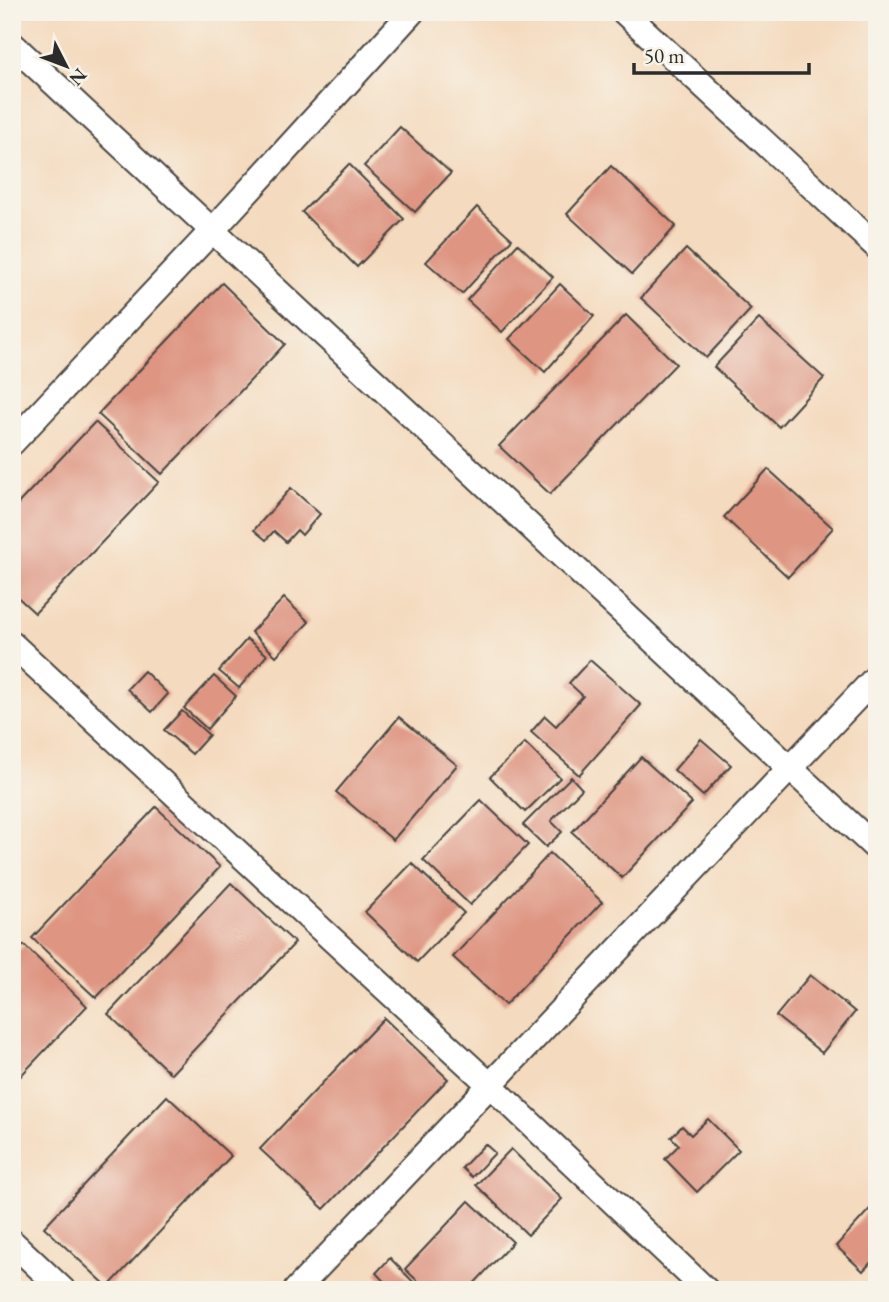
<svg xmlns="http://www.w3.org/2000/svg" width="889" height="1302" font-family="'EB Garamond',serif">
	<rect width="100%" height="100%" fill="#f7f3e8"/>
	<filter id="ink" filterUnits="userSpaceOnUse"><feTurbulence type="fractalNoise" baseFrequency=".0143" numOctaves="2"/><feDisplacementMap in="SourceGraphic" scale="14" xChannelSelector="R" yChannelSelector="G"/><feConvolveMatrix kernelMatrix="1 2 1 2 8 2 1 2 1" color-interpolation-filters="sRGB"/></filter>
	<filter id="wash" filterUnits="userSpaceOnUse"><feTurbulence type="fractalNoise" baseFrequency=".00686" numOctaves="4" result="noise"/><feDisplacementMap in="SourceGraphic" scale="28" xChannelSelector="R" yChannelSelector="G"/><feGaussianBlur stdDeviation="1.57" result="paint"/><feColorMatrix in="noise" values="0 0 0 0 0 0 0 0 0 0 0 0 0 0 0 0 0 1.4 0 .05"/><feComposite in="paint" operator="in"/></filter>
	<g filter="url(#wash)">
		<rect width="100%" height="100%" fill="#f4dabe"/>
		<g id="blocks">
			<g fill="#de9582">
				<polygon points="400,127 451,173 415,212 364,166"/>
				<polygon points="349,164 404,219 357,267 302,212"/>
				<polygon points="611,166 676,226 632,274 567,214"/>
				<polygon points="477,207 512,239 462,294 426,262"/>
				<polygon points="518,244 553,277 502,332 467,300"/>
				<polygon points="686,249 751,309 706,358 641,298"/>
				<polygon points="222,283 285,344 162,474 98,414"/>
				<polygon points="560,284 594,316 545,372 509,339"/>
				<polygon points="626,315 676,364 550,494 499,446"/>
				<polygon points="759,319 824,378 779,427 714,367"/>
				<polygon points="95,422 159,482 35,613 12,592 12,510"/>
				<polygon points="768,469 833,528 788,577 724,517"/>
				<polygon points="291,488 320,514 302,535 297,530 286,542 274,531 266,540 254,530"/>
				<polygon points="284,598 309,622 276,656 251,632"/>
				<polygon points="247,639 267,655 239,688 219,671"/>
				<polygon points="590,660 641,705 579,775 531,732 545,716 556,726 583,696 569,683"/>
				<polygon points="144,671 168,694 152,712 127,689"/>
				<polygon points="214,676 236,696 207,729 184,708"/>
				<polygon points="182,711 209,735 192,754 164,730"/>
				<polygon points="399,717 457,765 393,840 336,792"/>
				<polygon points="701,739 731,765 703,796 674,770"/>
				<polygon points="525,743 560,778 525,812 490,777"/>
				<polygon points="641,757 692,803 622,878 572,832"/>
				<polygon points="571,777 582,789 551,821 562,832 546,847 523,825"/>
				<polygon points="481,800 528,845 470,905 423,860"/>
				<polygon points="156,807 220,867 96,998 32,938"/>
				<polygon points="550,853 602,902 505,1005 453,957"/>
				<polygon points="412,863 464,913 417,962 365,912"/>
				<polygon points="231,883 295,943 171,1074 108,1014"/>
				<polygon points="24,945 87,1006 12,1085 12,958"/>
				<polygon points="810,975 855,1012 822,1053 776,1016"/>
				<polygon points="384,1018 448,1079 324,1209 260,1149"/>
				<polygon points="167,1096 231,1156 108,1287 44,1227"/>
				<polygon points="708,1119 739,1150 697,1192 665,1159 679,1145 671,1137 682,1126 691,1135"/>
				<polygon points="485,1144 495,1153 472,1177 462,1168"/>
				<polygon points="511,1149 562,1199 528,1235 476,1185"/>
				<polygon points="469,1201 513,1242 468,1290 427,1290 405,1269"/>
				<polygon points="877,1201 877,1256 863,1271 836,1246"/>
				<polygon points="390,1258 421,1290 392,1290 376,1273"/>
			</g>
		</g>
	</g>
	<g filter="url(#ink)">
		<use href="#blocks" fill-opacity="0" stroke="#494541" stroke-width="2"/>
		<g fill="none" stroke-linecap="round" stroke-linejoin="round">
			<defs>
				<g id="minor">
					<polyline points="624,12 877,247"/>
					<polyline points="12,44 877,849"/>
					<polyline points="12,443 211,232 412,12"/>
					<polyline points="12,644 490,1085 706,1290"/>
					<polyline points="12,1242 63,1290"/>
					<polyline points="296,1290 877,676"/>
				</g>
			</defs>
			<use href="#minor" stroke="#494541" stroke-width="28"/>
			<use href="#minor" stroke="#fff" stroke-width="24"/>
		</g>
	</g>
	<rect width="889" height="1302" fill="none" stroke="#f7f3e8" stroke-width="42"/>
	<g transform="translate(66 66) rotate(132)" stroke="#f7f3e8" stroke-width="5" paint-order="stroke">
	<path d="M0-5L12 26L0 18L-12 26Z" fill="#2b2b2b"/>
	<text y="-10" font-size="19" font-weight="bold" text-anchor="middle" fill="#2b2b2b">N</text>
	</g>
	<path d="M634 63v10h175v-10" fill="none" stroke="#2b2b2b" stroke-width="3.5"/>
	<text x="644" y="63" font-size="21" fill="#2b2b2b" stroke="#f7f3e8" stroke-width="5" paint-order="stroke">50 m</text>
</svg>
